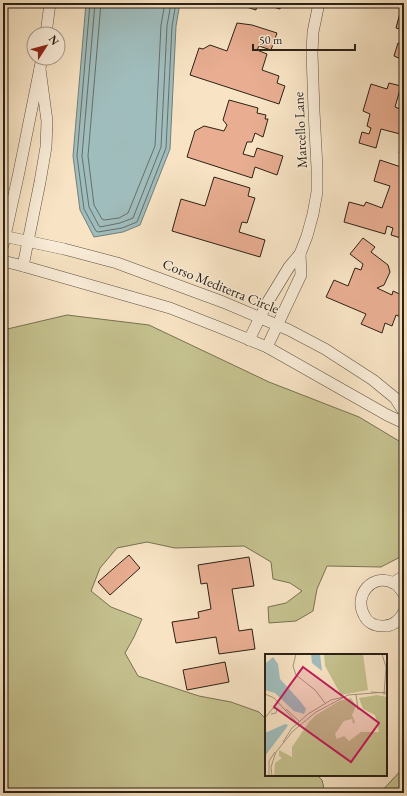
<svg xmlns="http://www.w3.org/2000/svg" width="407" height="796" font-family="'EB Garamond',serif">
	<rect width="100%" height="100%" fill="#f8e4c5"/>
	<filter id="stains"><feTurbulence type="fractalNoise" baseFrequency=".005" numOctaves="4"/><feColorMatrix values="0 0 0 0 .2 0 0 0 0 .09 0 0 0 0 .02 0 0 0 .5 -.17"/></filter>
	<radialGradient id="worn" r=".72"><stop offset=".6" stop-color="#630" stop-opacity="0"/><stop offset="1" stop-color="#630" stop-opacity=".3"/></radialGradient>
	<g fill="#c5c28f" stroke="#787252">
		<polygon points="67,315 149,325 269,382 359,417 404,444 404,555 381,567 327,566 317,589 313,611 296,621 269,623 268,607 286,603 302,591 290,583 273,579 271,562 244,546 175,548 147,542 117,548 100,568 91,591 111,607 142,619 134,637 125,653 138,676 199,696 231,702 259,712 266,719 266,775 317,775 322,780 325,793 3,793 3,330"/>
		<polygon points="404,767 404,793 380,793"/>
	</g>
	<polygon fill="#a0bdbd" stroke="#717f7a" points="86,3 180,3 176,26 170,149 140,225 123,232 94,237 80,210 73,156"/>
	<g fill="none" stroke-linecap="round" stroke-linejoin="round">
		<g stroke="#666f69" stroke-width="1">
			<polyline points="90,3 77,156 84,209 96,231 98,232 122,228 137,222 166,148 172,26 176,3"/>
			<polyline points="95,3 82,156 89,207 99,226 100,227 120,223 133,218 161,147 167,26 171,3"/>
			<polyline points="101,3 88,156 94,205 102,219 104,220 119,218 128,213 155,146 161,25 165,3"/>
		</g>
	</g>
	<g fill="#e9ae92" stroke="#2b2115">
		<polygon points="234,3 257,3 256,10"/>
		<polygon points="260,3 282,3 280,9"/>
		<polygon points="402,5 404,5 404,30 396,28"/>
		<polygon points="237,23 252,25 277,33 271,50 259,46 257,50 267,54 262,70 279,76 277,83 285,86 279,104 190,75 199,48 203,49 210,45 227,51"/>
		<polygon points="404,35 404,65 400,64 401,59 394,56 398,43 401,44"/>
		<polygon points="389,83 401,86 395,107 403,110 400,121 404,122 404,154 399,153 404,135 381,129 376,148 359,143 362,132 369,134 371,128 367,126 370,114 363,111 371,84 387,89"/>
		<polygon points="229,100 258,108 257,113 266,115 265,119 268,119 263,137 255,133 252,142 247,142 243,154 254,157 257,148 283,156 277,175 255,167 252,178 187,157 195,131 204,126 224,131 227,125 223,120"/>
		<polygon points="380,160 404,168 404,239 391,235 393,228 387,226 385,234 344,222 349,202 364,206 366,202 382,208 390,186 374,181"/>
		<polygon points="214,177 250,188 248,196 255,198 247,223 242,222 239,232 265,240 260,257 172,231 181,199 205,206"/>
		<polygon points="363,238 375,247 371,252 388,265 390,272 384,285 377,288 392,295 393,291 404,296 404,309 401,317 396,315 392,326 385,323 382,333 361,324 366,314 326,297 334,280 348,286 355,268 361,270 363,264 350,254"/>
		<polygon points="129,555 140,568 110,595 98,582"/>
		<polygon points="249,557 254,586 232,589 239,631 252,629 255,649 219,654 216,637 176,643 172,622 199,618 198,612 211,609 207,583 201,584 198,565"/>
		<polygon points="225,662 229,682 187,690 183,670"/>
	</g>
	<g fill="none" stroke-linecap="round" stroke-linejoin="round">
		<defs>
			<g id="minor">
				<polyline points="46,34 50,3"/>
				<polyline points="3,236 64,249 117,263 223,302 289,330 325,349 373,380 395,398 404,412"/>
				<polyline points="3,245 19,172 42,58"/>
				<polyline points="3,261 23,266 170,308 221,328 267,347 387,415 404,423"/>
				<polyline points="23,266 40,182 46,147 47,121 40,69"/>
				<polyline points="249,340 267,303 289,267 300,254 307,236 313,214 317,192 317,168 314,111 312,53 313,32 319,3"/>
				<polyline points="267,347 301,275 300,254"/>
				<polyline points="393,583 404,576"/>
				<path d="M404 594C401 590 398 585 394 583 373 572 353 595 364 615 367 622 374 626 382 626 392 627 399 621 404 612"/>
			</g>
		</defs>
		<use href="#minor" stroke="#5e5241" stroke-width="12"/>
		<use href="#minor" stroke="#faedd9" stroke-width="11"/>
	</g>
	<g text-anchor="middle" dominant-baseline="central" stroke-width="3" stroke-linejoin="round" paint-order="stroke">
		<g font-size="14" fill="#2b2115" stroke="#faedd9">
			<text transform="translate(300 130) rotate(-93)">Marcello Lane</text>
			<text transform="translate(221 286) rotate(22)">Corso Mediterra Circle</text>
		</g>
	</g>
	<g transform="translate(265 654)">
		<rect width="122" height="122" fill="#f8e4c5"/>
		<path d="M59 0H98L103 36 76 41 60 12ZM112 41 122 43V122H9L10 109 17 104 14 102V96L27 103V93L44 68 51 61 74 47 86 44 91 52 87 61 90 68 88 70 87 65 79 67 70 80 72 85 79 82 84 87 96 78H114L110 61 98 55 94 44Z" fill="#c5c28f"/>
		<path d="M46 0H55L57 17 47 9ZM8 3 13 10 15 25 35 47 41 55 39 60 29 57 10 39 0 36 1 9ZM20 70 23 71 22 73 0 102V79Z" fill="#a0bdbd"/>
		<path fill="none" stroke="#a6967f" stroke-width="1" d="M31 0 28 12 31 21 50 36 60 49M117 0 121 13 119 41M106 38 122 39M0 40 9 44 33 70M91 40 93 56M21 55 34 67M0 64 8 54 12 55 11 59 6 60M18 88 27 74 43 60 66 46 79 43M4 122V107L10 98M7 122 6 113 11 98 28 77 51 58 83 41 122 38"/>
		<path fill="#c2185b" fill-opacity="0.15" stroke="#c2185b" stroke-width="2" d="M38 13 114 69 86 108 9 53Z"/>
		<rect width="122" height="122" fill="none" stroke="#2b2115" stroke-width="2"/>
	</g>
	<rect width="407" height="796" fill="none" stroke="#f8e4c5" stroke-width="16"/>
	<rect x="4" y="4" width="399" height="788" fill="none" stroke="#2b2115" stroke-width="2"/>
	<rect x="8" y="8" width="391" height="780" fill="none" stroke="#2b2115"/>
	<g transform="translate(46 46) rotate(54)"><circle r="19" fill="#faedd9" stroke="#a79b8b"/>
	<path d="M0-3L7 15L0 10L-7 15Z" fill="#8f2418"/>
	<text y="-6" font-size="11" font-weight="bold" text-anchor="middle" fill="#2b2115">N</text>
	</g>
	<path d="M253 44v6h102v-6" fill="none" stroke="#2b2115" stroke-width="2"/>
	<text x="259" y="44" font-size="12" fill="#2b2115" stroke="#faedd9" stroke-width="3" paint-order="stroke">50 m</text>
	<rect width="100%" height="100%" filter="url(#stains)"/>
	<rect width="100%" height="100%" fill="url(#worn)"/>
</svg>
